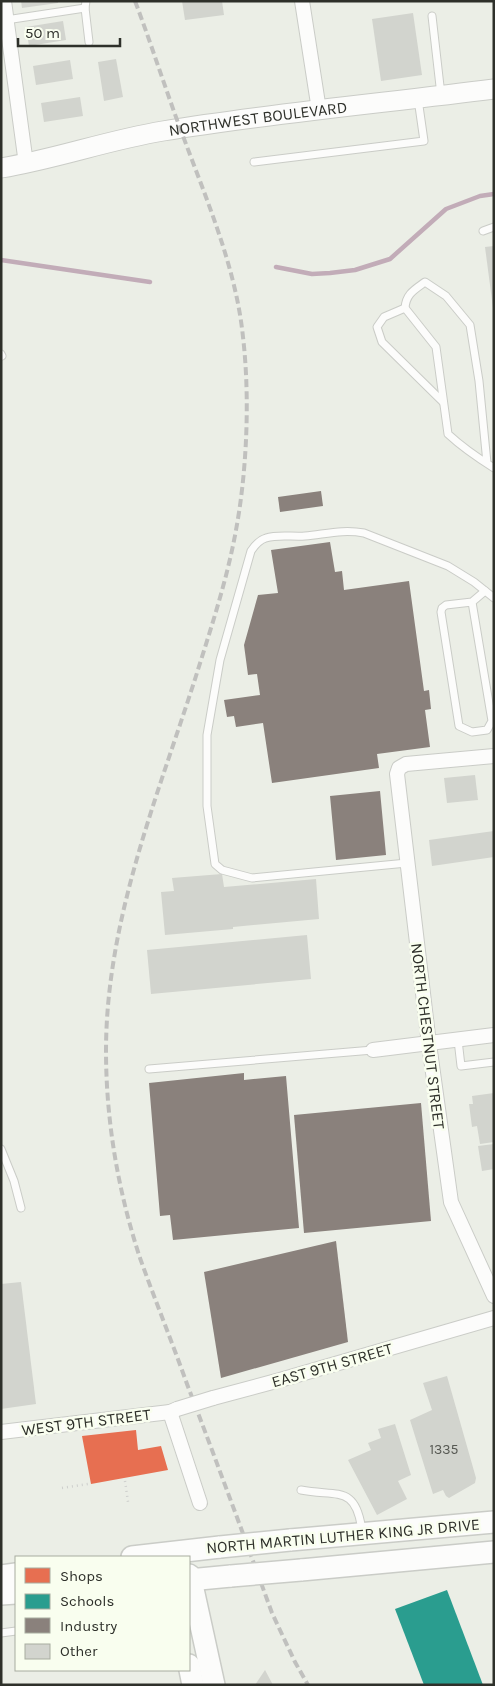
<svg xmlns="http://www.w3.org/2000/svg" width="495" height="1686" font-family="Karla,sans-serif">
	<rect width="100%" height="100%" fill="#ebeee6"/>
	<polygon fill="#e76f51" points="136,1430 138,1450 161,1446 168,1470 91,1484 82,1436"/>
	<polygon fill="#2a9d8f" points="447,1590 483,1685 424,1685 395,1609"/>
	<g fill="#8a817c">
		<polygon points="321,491 323,506 280,512 278,497"/>
		<polygon points="330,542 335,572 342,571 344,590 409,581 424,691 429,690 431,709 425,710 430,747 377,754 379,768 272,783 263,723 236,727 234,716 227,717 224,700 260,695 257,674 248,675 244,645 258,595 278,593 271,550"/>
		<polygon points="380,791 386,855 336,860 330,796"/>
		<polygon points="244,1073 244,1080 286,1076 299,1228 173,1240 170,1215 160,1216 149,1083"/>
		<polygon points="421,1103 431,1221 304,1233 294,1115"/>
		<polygon points="336,1241 348,1342 221,1378 204,1272"/>
	</g>
	<g fill="none" stroke-linecap="round" stroke-linejoin="round">
		<g stroke="#c2acb8" stroke-width="4.5">
			<polyline points="1,260 150,282"/>
			<polyline points="276,267 312,274 330,273 355,270 390,259 446,209 480,196 494,194"/>
		</g>
	</g>
	<g fill="#d2d4ce">
		<polygon points="21,1 58,1 58,3 22,8"/>
		<polygon points="182,1 222,1 224,15 185,20"/>
		<polygon points="413,13 422,75 381,81 372,19"/>
		<polygon points="63,21 66,40 29,46 26,27"/>
		<polygon points="116,59 123,97 104,101 98,62"/>
		<polygon points="70,60 73,79 36,85 33,66"/>
		<polygon points="80,97 83,116 44,122 41,103"/>
		<polygon points="494,246 494,307 493,308 485,247"/>
		<polygon points="475,775 478,800 447,803 444,778"/>
		<polygon points="494,831 494,857 432,866 429,840"/>
		<polygon points="222,874 224,887 316,879 319,919 233,927 233,929 165,935 161,892 174,891 172,878"/>
		<polygon points="307,935 311,979 151,994 147,950"/>
		<polygon points="494,1093 494,1142 480,1144 477,1126 472,1127 469,1104 473,1104 472,1096"/>
		<polygon points="494,1144 494,1169 482,1171 478,1146"/>
		<polygon points="21,1282 36,1404 1,1409 1,1284"/>
		<polygon points="447,1376 476,1478 475,1483 449,1498 446,1496 443,1490 433,1494 410,1420 432,1410 423,1383"/>
		<polygon points="395,1424 411,1475 398,1481 407,1499 377,1515 348,1460 371,1450 368,1443 381,1438 378,1429"/>
		<polygon points="265,1670 273,1685 255,1685"/>
	</g>
	<g fill="none" stroke-linecap="round" stroke-linejoin="round">
		<defs>
			<g id="service">
				<polyline points="86,1 85,8 89,42"/>
				<polyline points="432,16 441,95"/>
				<polyline points="6,20 85,8"/>
				<polyline points="254,162 424,141 418,99"/>
				<polyline points="483,231 494,227"/>
				<polyline points="405,308 384,317 377,327 382,342 443,402"/>
				<polyline points="1,354 2,356"/>
				<path d="M487 463 479 381 470 325 446 296 425 282C414 290 406 294 405 308L436 347 448 434C462 447 478 458 494 468"/>
				<polyline points="472,602 492,721 487,730 472,732 459,726 441,612 442,608 446,605 472,602 485,591"/>
				<path d="M407 863 252 878 222 870 215 864 207 806V735L220 660 251 551C255 545 259 540 266 538 278 534 292 537 305 536 326 534 343 529 364 533L448 566 474 582 494 598"/>
				<polyline points="458,1040 461,1066 494,1062"/>
				<polyline points="149,1069 373,1050"/>
				<polyline points="1,1149 14,1181 21,1208"/>
				<path d="M301 1490C337 1497 356 1484 362 1531"/>
				<polyline points="1,1633 16,1631"/>
			</g>
			<g id="minor">
				<polyline points="4,1 26,164"/>
				<polyline points="302,1 319,110"/>
				<polyline points="494,756 406,764 399,768 397,774 429,1044 451,1202 494,1296"/>
				<polyline points="373,1050 494,1035"/>
				<polyline points="213,1398 280,1380 494,1318"/>
				<polyline points="170,1412 200,1503"/>
				<polyline points="1,1432 170,1412 177,1409"/>
			</g>
			<g id="secondary">
				<path id="s1" d="M1 168C56 159 108 140 163 131 273 113 384 103 494 89"/>
			</g>
			<g id="primary">
				<polyline points="290,1540 494,1522"/>
				<polyline points="132,1557 220,1547"/>
				<polyline points="301,1570 494,1552"/>
				<polyline points="189,1575 191,1580 214,1685"/>
				<polyline points="1,1576 16,1574"/>
				<polyline points="189,1580 231,1576"/>
				<polyline points="1,1594 16,1593"/>
				<polyline points="189,1665 193,1685"/>
			</g>
		</defs>
		<use href="#service" stroke="#caccc7" stroke-width="9"/>
		<use href="#minor" stroke="#caccc7" stroke-width="16"/>
		<use href="#secondary" stroke="#caccc7" stroke-width="21"/>
		<use href="#primary" stroke="#caccc7" stroke-width="24"/>
		<g stroke="#cecfcd" stroke-width="2.5" stroke-dasharray="1 4" stroke-linecap="butt">
			<polyline points="125,1481 128,1502"/>
			<polyline points="62,1488 88,1484"/>
		</g>
		<use href="#service" stroke="#fcfcfb" stroke-width="7"/>
		<use href="#minor" stroke="#fcfcfb" stroke-width="14"/>
		<use href="#secondary" stroke="#fcfcfb" stroke-width="19"/>
		<use href="#primary" stroke="#fcfcfb" stroke-width="21"/>
		<path stroke="#c0c0be" stroke-width="4" stroke-dasharray="8 4" stroke-linecap="butt" d="M135 1C152 46 166 91 183 136 207 201 236 268 243 337 250 397 247 471 236 530 227 580 211 628 196 676 157 798 106 921 106 1051 106 1121 118 1191 140 1258 155 1300 172 1342 187 1384 216 1460 244 1536 272 1613L295 1662 308 1685"/>
		<defs>
			<polyline id="minor-bridge" points="177,1409 213,1398"/>
			<g id="primary-bridge">
				<polyline points="220,1547 290,1540"/>
				<polyline points="231,1576 301,1570"/>
			</g>
		</defs>
		<use href="#minor-bridge" stroke="#caccc7" stroke-width="16" stroke-linecap="butt"/>
		<use href="#primary-bridge" stroke="#caccc7" stroke-width="24" stroke-linecap="butt"/>
		<use href="#minor-bridge" stroke="#fcfcfb" stroke-width="14"/>
		<use href="#primary-bridge" stroke="#fcfcfb" stroke-width="21"/>
	</g>
	<g text-anchor="middle" dominant-baseline="central" stroke-width="5" stroke-linejoin="round" paint-order="stroke">
		<g font-size="14" fill="#575953">
			<text x="444" y="1449">1335</text>
		</g>
		<g font-size="16" fill="#2e302a" stroke="#f9feef">
			<text stroke="none"><textPath href="#s1" startOffset="262">NORTHWEST BOULEVARD</textPath></text>
			<text transform="translate(428 1036) rotate(83)">NORTH CHESTNUT STREET</text>
			<text transform="translate(332 1365) rotate(-16)">EAST 9TH STREET</text>
			<text transform="translate(86 1422) rotate(-7)">WEST 9TH STREET</text>
			<text transform="translate(343 1536) rotate(-5)">NORTH MARTIN LUTHER KING JR DRIVE</text>
		</g>
	</g>
	<rect width="495" height="1686" fill="none" stroke="#2e302a" stroke-width="5"/>
	<rect x="15" y="1556" width="175" height="115" fill="#f9feef" stroke="#a8aca0"/>
	<rect x="25" y="1568" width="25" height="15" fill="#e76f51" stroke="#a8aca0"/>
	<text x="60" y="1581" font-size="15" fill="#2e302a">Shops</text>
	<rect x="25" y="1594" width="25" height="15" fill="#2a9d8f" stroke="#a8aca0"/>
	<text x="60" y="1606" font-size="15" fill="#2e302a">Schools</text>
	<rect x="25" y="1618" width="25" height="15" fill="#8a817c" stroke="#a8aca0"/>
	<text x="60" y="1631" font-size="15" fill="#2e302a">Industry</text>
	<rect x="25" y="1644" width="25" height="15" fill="#d2d4ce" stroke="#a8aca0"/>
	<text x="60" y="1656" font-size="15" fill="#2e302a">Other</text>
	<path d="M18 38v8h102v-8" fill="none" stroke="#2e302a" stroke-width="2.5"/>
	<text x="25" y="38" font-size="15" fill="#2e302a" stroke="#f9feef" stroke-width="4" paint-order="stroke">50 m</text>
</svg>
